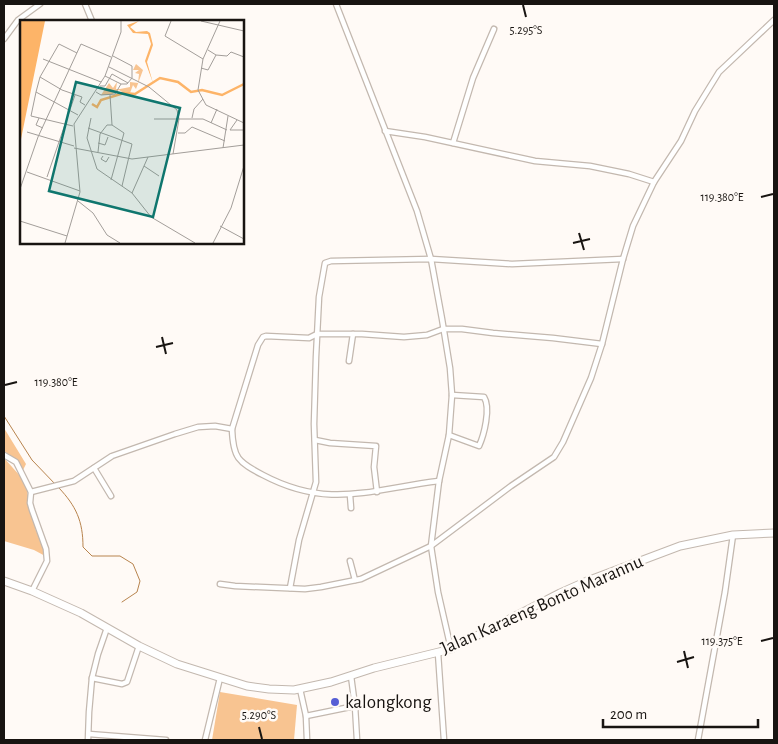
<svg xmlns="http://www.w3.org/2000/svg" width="778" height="744" font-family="'Alegreya Sans',sans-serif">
	<rect width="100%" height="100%" fill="#fffaf6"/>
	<g fill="#f8c491">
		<polygon points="4,428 26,464 23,470 10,455 4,451"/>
		<polygon points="4,458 30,487 27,491 36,531 44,544 47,557 34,550 4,541"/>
		<polygon points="220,692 297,705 294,740 212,740"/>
	</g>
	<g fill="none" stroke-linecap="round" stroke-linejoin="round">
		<g stroke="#b8844e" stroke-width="1">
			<polyline points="4,416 32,460 56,485"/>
			<path d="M59 488C76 506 83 521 83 547L92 556H120L133 564 140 581 137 592 122 602"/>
		</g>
		<defs>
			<g id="street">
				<polyline points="85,4 92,21"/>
				<polyline points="336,4 417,211 431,259 442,319 450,368 452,395 449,435 439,481 431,546 438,592 451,649"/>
				<polyline points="4,39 18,20 40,4"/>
				<polyline points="385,131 425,137 535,161 590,166 629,174 654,182 681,141 695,111 719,72 774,20"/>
				<polyline points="453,143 473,78 494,29"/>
				<polyline points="349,361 353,334"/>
				<path d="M232 429C233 458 238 462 263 475 329 510 371 489 439 481"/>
				<path d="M449 435 479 446C484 435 491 408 484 397L452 395"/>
				<polyline points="315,440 330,443 376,446 374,467 377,492"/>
				<polyline points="4,455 16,462 31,492 30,503 32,510 46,549 47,561 32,591"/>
				<polyline points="94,468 111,496"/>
				<polyline points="31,492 74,481 112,456 175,434 198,427 215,426 232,429 258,345 263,337 266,336 309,338 317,334 362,334 404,337 427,335 443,329 462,329 493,333 553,338 602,344"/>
				<polyline points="350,495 351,508"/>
				<polyline points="350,561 355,580"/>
				<polyline points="220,584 235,586 305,589 321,587 361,579 431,546 511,486 554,457 563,442 591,378 602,344 623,259 633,226 654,182"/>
				<polyline points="290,588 299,540 316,482 314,424 316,357 319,297 325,263 331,261 431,259 512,264 623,259"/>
				<polyline points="438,653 444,740"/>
				<polyline points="351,676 355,706 357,740"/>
				<polyline points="92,678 98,654 107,628"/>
				<polyline points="300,689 306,716 307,740"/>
				<polyline points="306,716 355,706"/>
				<polyline points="89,734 166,740"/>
				<polyline points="88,740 89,712 92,678 122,684 127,682 139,646"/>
				<polyline points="205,740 220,678"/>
				<polyline points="698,740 725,592 733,535"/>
			</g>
			<polyline id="primary" points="4,581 32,591 81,613 139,646 177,664 247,686 269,689 294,690 331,682 374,668 451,649 560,593 587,581 680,546 733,535 774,533"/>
		</defs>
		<use href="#street" stroke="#c3b8af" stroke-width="7"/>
		<use href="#primary" stroke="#c3b8af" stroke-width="9"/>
		<use href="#street" stroke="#fff" stroke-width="4.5"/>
		<use href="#primary" stroke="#fff" stroke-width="7"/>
	</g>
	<path fill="none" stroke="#181411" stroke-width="2" d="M523 5 526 17M761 197 773 194M579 233 584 250M573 243 590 239M162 337 166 354M156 347 173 343M5 385 17 382M761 641 773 638M684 651 688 668M677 662 694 657M259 727 262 739"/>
	<circle fill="#565ed5" stroke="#fffaf6" stroke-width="2" cx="335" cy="702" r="5"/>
	<g text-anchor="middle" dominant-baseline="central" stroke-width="5" stroke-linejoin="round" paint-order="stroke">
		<g font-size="19" fill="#181411" stroke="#fffaf6">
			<text transform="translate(542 605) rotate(-24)">Jalan Karaeng Bonto Marannu</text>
		</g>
		<g font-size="19" fill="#181411" stroke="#fffaf6" text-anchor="start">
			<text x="345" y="702">kalongkong</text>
		</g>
	</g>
	<g transform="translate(20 20)">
		<rect width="224" height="224" fill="#fffaf6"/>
		<path d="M116 44 123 50 116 69 113 65 110 73 94 75 102 72 99 70 91 75H81L89 63 93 68 97 62 96 69H100L110 67V62L118 63 119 54 115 53 119 50H113Z" fill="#f8c491"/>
		<path d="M0 1H25L0 124ZM119 1 110 7 116 12 127 11 130 13 133 25 127 42 133 63 125 41 131 24 128 14 113 13 107 5Z" fill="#fdb468"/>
		<path fill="none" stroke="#fdb468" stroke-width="2.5" d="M72 84 77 87 81 80 104 73 115 74 140 58 158 62 171 72 182 70 202 75 224 64"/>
		<path fill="none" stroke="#a39e9a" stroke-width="1" d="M151 1 145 16 183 39M181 1 224 11M200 1 183 39 178 70 186 85 224 103M188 30 196 35 207 36 211 32 224 37M57 33 39 24 20 57 42 70 62 77 60 82 65 85M93 36 112 46V58M23 39 81 62M89 47 129 67 157 90 159 99 153 134M181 48 188 50 196 35M85 56 101 64M20 57 16 72 58 95M80 66H85L92 54 108 63M16 72 11 96 53 106M76 72 81 75 95 74 101 64H107L112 58M90 75 92 105 104 113 91 160M19 98 16 105 23 108M71 98 67 118 77 149 112 173M172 98 174 89 183 79M134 99H183L207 110M217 100 210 110H224M191 103 197 89M68 108 112 124 102 166M7 112 54 126M158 113H165L172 107 205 121M78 123 85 125 88 117M54 128 112 139 224 125M203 128 208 96M78 132 80 114 87 105H92M83 136 81 139 86 142 89 137M128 137 112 173 131 197 175 223M124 146 139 156M7 152 60 171M27 157 55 75M0 169 18 117 61 24 91 37M58 181 73 193 87 215 100 223M0 201 47 216M200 206 224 219M45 223 60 172 54 104 85 56 101 12V1M193 223 211 188 224 146"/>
		<path fill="#0f766e" fill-opacity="0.15" stroke="#0f766e" stroke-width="2.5" d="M56 62 160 88 133 197 29 171Z"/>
		<rect width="224" height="224" fill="none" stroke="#181411" stroke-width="2.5"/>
	</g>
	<g font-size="12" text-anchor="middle" fill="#181411" stroke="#fffaf6" stroke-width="5" stroke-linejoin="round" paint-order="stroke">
		<text x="526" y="34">5.295°S</text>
		<text x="722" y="201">119.380°E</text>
		<text x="56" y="386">119.380°E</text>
		<text x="722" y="645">119.375°E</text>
		<text x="259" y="719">5.290°S</text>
	</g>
	<rect width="778" height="744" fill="none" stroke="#181411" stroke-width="10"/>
	<path d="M603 719v8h155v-8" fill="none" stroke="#181411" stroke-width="2.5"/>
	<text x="610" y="719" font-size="15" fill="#181411" stroke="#fffaf6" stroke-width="4" paint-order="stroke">200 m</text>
</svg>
